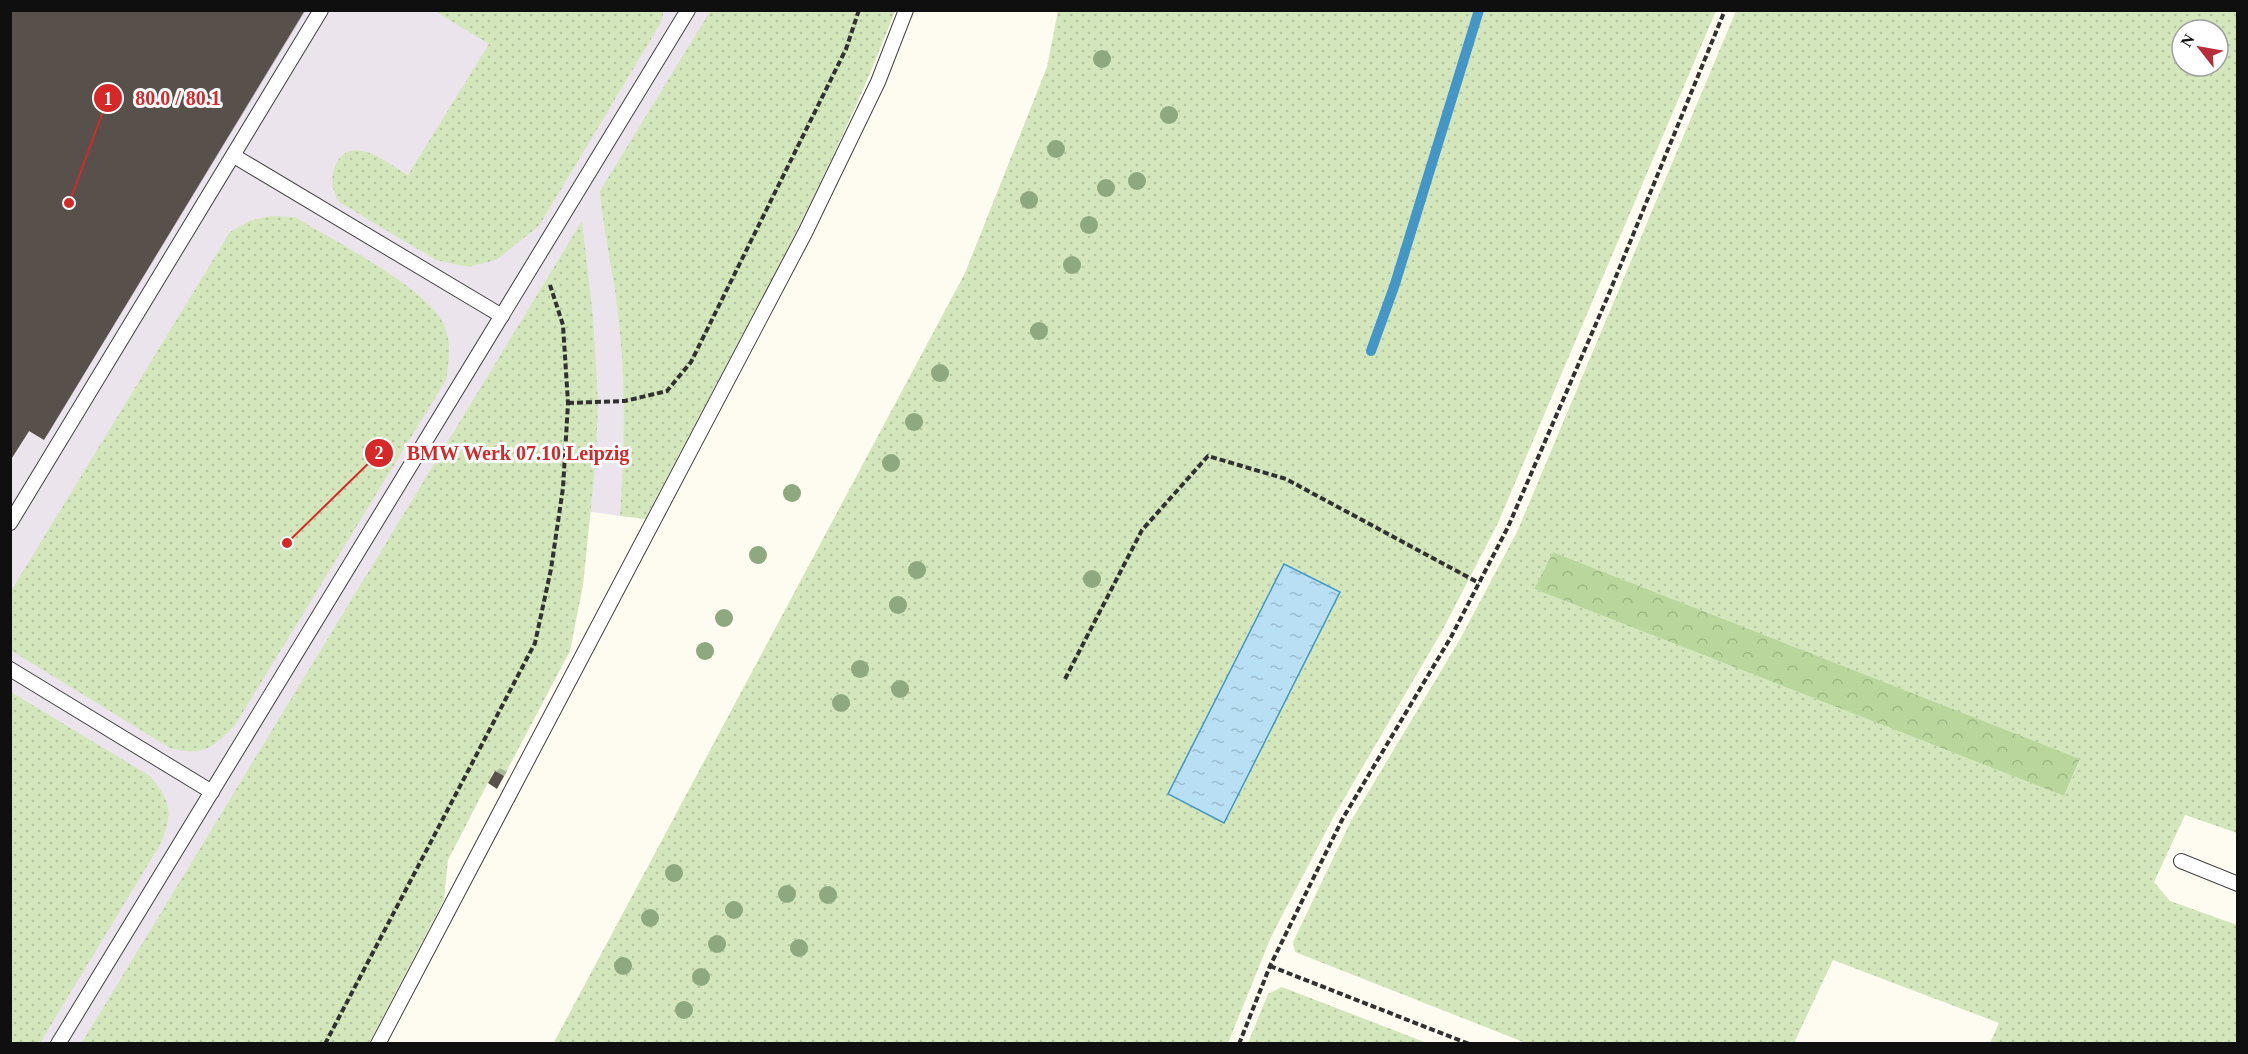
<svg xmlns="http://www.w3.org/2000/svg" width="2248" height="1054" font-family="Georgia,serif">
	<defs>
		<pattern id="grass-dots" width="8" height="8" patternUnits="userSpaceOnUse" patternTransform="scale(1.5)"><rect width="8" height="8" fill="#d4e7bc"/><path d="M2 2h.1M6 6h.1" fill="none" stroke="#b5c5a0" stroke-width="1.8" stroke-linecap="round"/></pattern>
		<pattern id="forest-crowns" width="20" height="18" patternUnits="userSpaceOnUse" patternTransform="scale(1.5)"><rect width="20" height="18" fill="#b9d79c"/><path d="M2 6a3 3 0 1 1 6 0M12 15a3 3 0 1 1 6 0" fill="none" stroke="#9eb785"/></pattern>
		<pattern id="water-ripples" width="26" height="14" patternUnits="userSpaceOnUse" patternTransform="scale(1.5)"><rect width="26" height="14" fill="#b8dff3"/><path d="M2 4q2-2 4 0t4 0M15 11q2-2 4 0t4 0" fill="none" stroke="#9dbecf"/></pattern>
	</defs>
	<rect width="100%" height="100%" fill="#fefbf1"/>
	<polygon fill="#ebe4ed" points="10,11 872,11 629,517 568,509 334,1043 11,1043"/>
	<g fill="url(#grass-dots)" fill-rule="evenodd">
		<path d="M711 10 895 11C828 187 732 352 645 519L620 516C625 448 626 381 618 314 614 273 603 233 600 191Z"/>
		<path d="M435 11H664L660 24 539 226 496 260 468 267 436 260 339 202C332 190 330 179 335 166 351 131 388 164 408 175L489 44Z"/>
		<path d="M1058 11H1716L1498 523 1442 631 1334 816 1271 937 1228 1043 553 1044 965 273 1047 67ZM1284 565 1339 592 1223 822 1168 795Z"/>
		<path d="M1736 11H2237V833L2185 815 2154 882 2170 901 2237 925V1043H1990L1999 1023 1833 960 1794 1043H1526L1295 952 1293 942 1351 821 1459 641 1517 532ZM2182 30H2218V66H2182ZM1553 552 2080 760 2064 796 1534 589Z"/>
		<path d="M271 216 295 217C331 239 429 289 444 325 452 344 449 361 446 380L235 725C213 748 203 757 170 748L12 651 11 591 230 232 249 221Z"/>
		<polygon points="582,221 593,317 598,402 596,458 583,585 570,651 504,776 494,771 448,860 444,900 369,1043 81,1044"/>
		<path d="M11 692 150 776C171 801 173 813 161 843L40 1043H11Z"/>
		<polygon points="1282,987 1427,1043 1248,1043 1268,994"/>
	</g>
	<polygon fill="url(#forest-crowns)" points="1553,552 2080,759 2064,796 1534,589"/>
	<polygon fill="url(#water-ripples)" stroke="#4396c6" stroke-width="1.5" points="1284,564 1340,592 1224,823 1168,794"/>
	<g fill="#0003">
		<polygon points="10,10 306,10 48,434 44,438 30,430 10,461"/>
		<polygon points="500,768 507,772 497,787 496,772"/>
	</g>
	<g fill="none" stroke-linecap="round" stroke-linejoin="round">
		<polyline stroke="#4396c6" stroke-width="10" points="1371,351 1395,284 1479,10"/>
	</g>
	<g fill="#57504b">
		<polygon points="10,10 305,10 44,440 29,431 10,461"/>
		<polygon points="495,771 504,776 497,789 488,783"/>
	</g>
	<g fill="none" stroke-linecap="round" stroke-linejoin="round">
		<defs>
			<g id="service">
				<polyline points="234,156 502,316"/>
				<polyline points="10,523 321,10"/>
				<polyline points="10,669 212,792"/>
				<polyline points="2181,861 2238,884"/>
				<polyline points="58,1044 688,10"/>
				<polyline points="378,1044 805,233 878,82 906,10"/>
			</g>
		</defs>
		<use href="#service" stroke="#424242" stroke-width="16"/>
		<g stroke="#313131" stroke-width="4" stroke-dasharray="6 3" stroke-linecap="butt">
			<polyline points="568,403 625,401 667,391 691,362 846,49 859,10"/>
			<polyline points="1065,679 1142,530 1208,456 1286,479 1479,583"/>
			<polyline points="1270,966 1469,1044"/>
			<polyline points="325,1044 535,643 551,569 563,488 568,403 563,325 550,285"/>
			<polyline points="1239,1044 1270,966 1343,818 1451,637 1508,527 1608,296 1725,10"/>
		</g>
		<use href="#service" stroke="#fff" stroke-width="14"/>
	</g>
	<g fill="#8ea87f">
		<circle cx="1102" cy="59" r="9"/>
		<circle cx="1169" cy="115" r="9"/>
		<circle cx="1056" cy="149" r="9"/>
		<circle cx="1137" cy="181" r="9"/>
		<circle cx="1106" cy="188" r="9"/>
		<circle cx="1029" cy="200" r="9"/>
		<circle cx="1089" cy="225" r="9"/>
		<circle cx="1072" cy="265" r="9"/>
		<circle cx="1039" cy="331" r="9"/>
		<circle cx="940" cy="373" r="9"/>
		<circle cx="914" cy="422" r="9"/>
		<circle cx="891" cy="463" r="9"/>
		<circle cx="792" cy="493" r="9"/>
		<circle cx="758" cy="555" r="9"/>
		<circle cx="917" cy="570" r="9"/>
		<circle cx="1092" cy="579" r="9"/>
		<circle cx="898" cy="605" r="9"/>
		<circle cx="724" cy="618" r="9"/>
		<circle cx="705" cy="651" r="9"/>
		<circle cx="860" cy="669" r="9"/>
		<circle cx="900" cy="689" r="9"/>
		<circle cx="841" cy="703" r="9"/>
		<circle cx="674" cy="873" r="9"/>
		<circle cx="787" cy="894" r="9"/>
		<circle cx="828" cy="895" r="9"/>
		<circle cx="734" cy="910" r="9"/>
		<circle cx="650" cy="918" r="9"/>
		<circle cx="717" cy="944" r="9"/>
		<circle cx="799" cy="948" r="9"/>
		<circle cx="623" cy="966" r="9"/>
		<circle cx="701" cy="977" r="9"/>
		<circle cx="684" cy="1010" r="9"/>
	</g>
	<path fill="none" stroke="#d62828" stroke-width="2" d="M69 203L108 98M287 543L379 453"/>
	<g fill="#d62828" stroke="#fff" stroke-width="2">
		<circle cx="69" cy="203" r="6"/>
		<circle cx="287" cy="543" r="6"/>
		<circle cx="108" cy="98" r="15"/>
		<circle cx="379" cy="453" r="15"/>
	</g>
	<g font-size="18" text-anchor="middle" font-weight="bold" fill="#fff">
		<text x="108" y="105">1</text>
		<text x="379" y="459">2</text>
	</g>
	<g font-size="20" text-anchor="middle" font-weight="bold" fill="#d62828" stroke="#fff" stroke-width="6" stroke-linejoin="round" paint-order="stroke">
		<text x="178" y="105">80.0 / 80.1</text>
		<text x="518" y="460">BMW Werk 07.10 Leipzig</text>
	</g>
	<rect width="2248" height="1054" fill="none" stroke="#0f0f0f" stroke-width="24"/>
	<g transform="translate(2200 48) rotate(301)"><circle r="28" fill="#ffffff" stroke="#9f9f9f" stroke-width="1.5"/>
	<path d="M0-4.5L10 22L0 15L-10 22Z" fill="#b82d39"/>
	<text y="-9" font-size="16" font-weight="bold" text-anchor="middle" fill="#0f0f0f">N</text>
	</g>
</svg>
